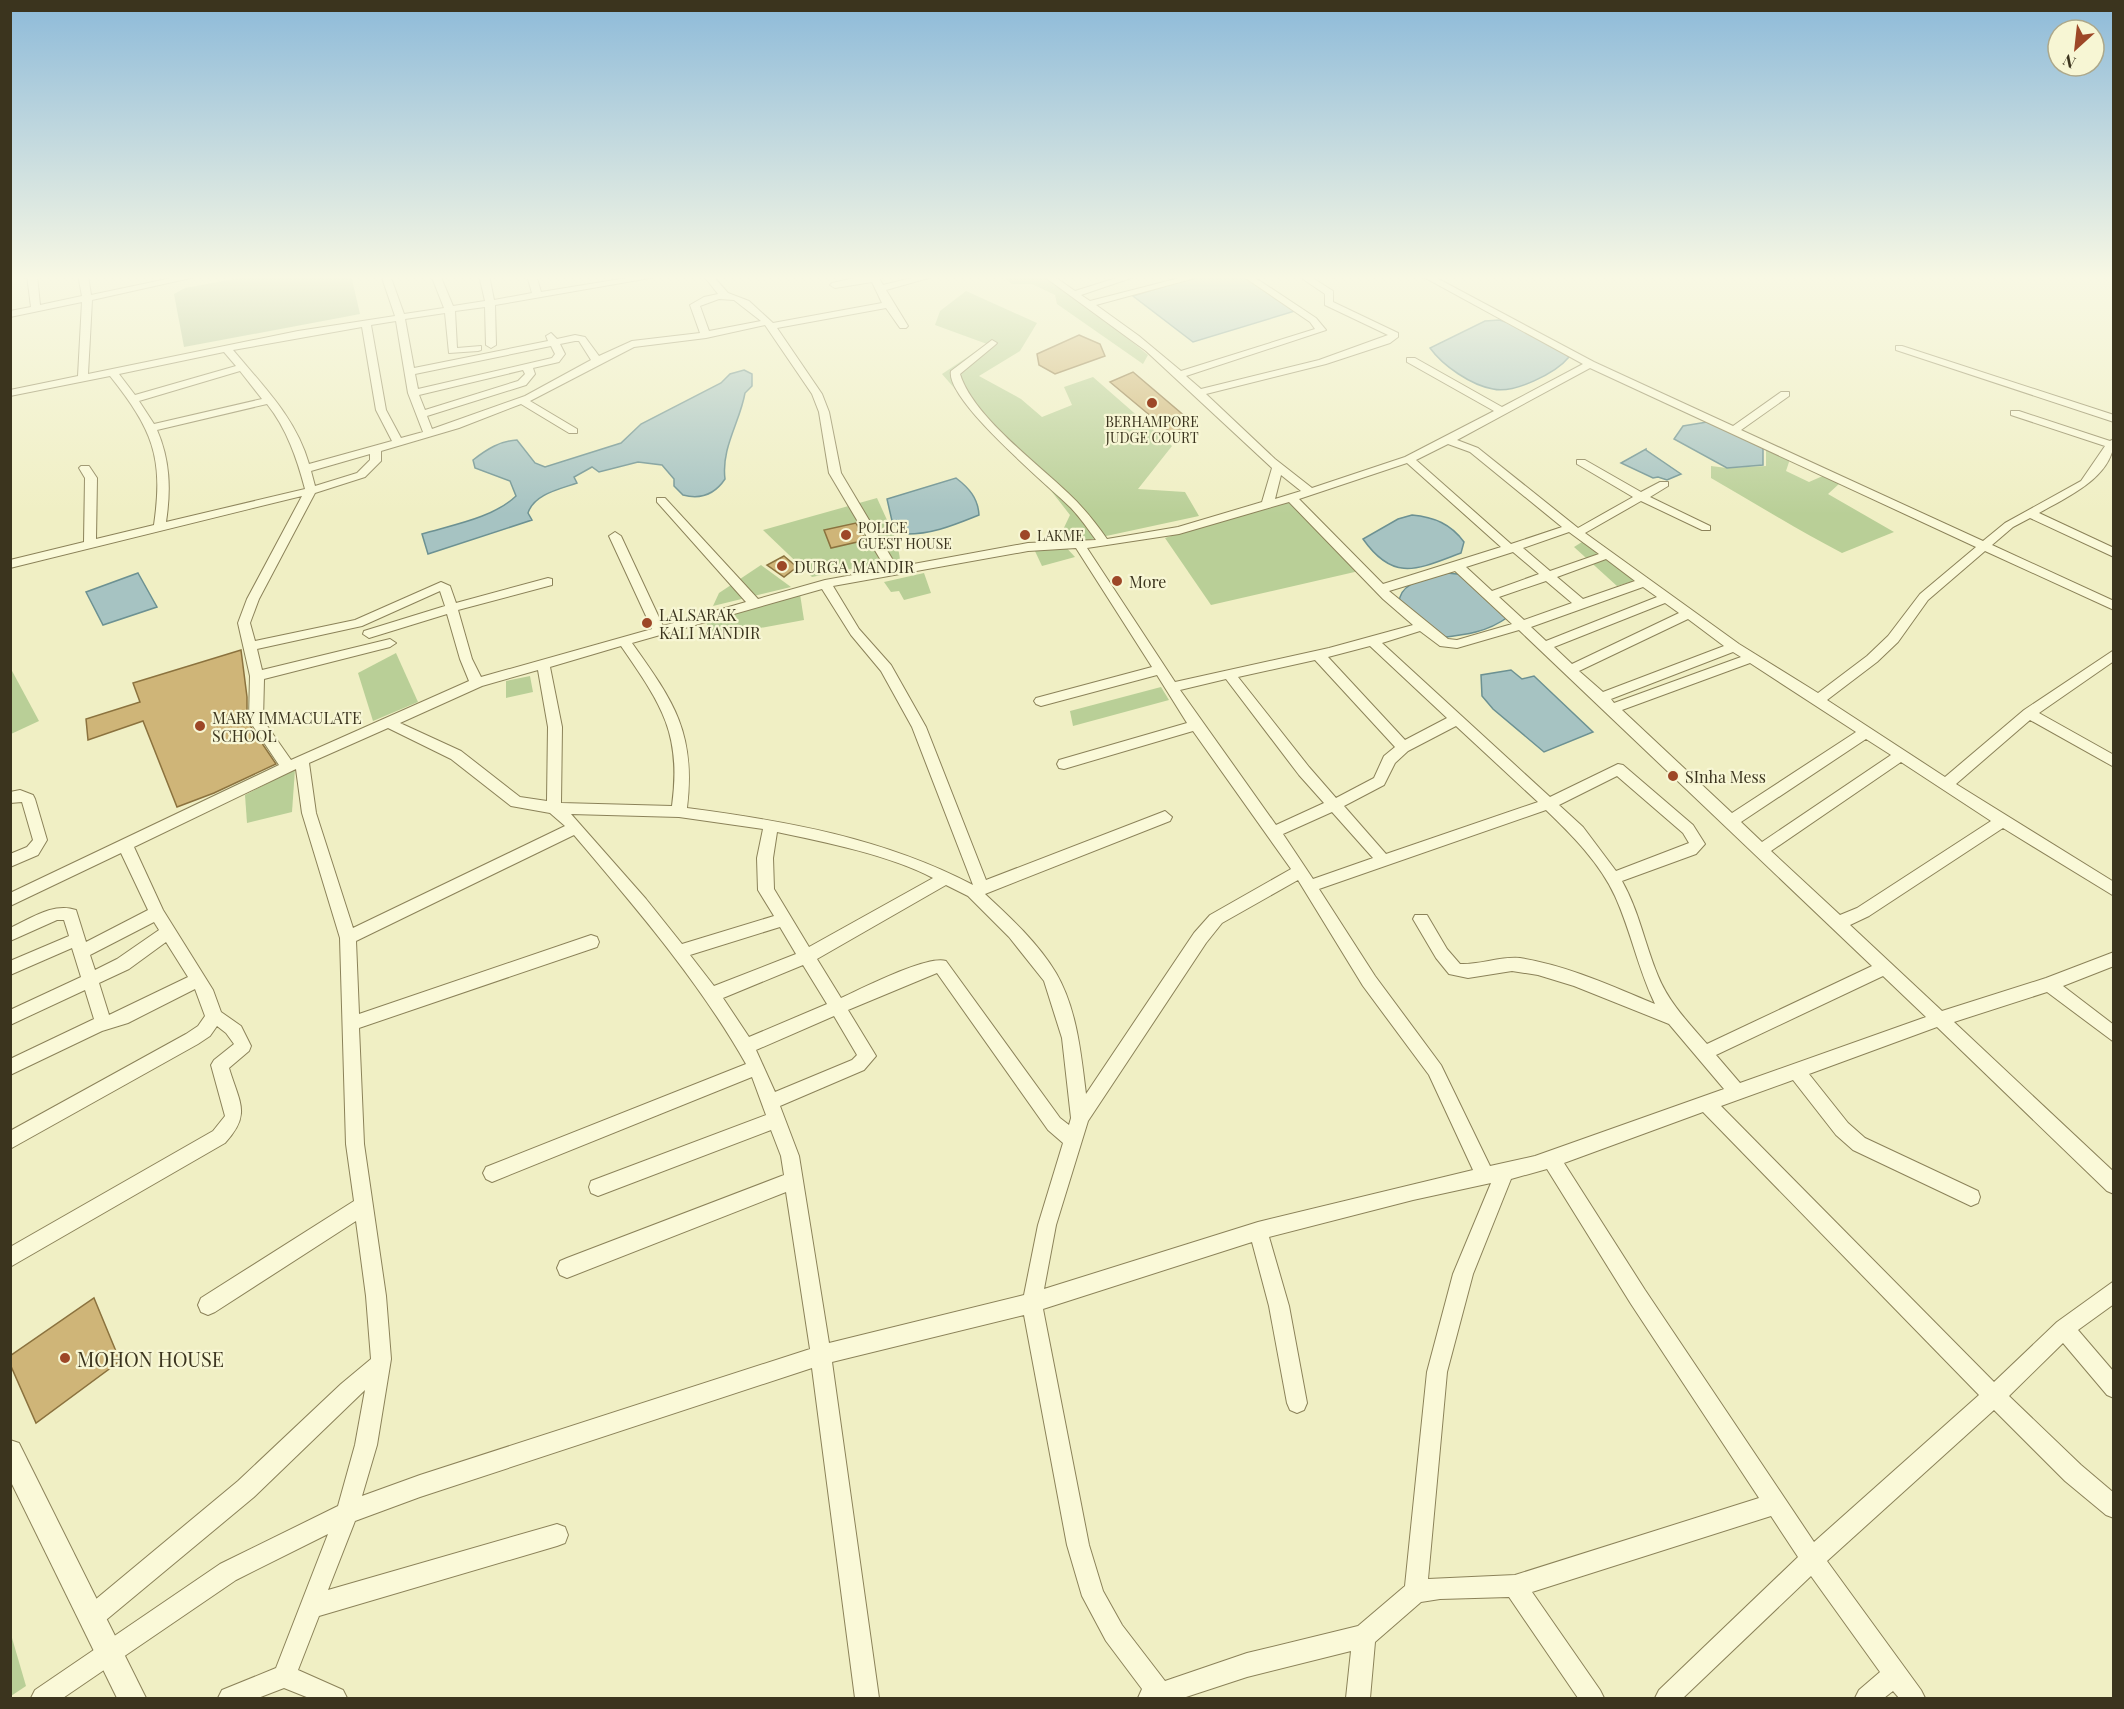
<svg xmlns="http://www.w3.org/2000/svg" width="2124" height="1709" font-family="'Playfair Display',serif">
	<rect width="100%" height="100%" fill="#f0efc4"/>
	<g fill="#b9cf97">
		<polygon points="1000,275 1041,275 1102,317 1148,355 1143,364 1057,304 1055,295 1032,284 1012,284"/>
		<polygon points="966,291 1037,323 1020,351 979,376 1021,399 1042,417 1072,405 1064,387 1093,377 1172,446 1138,489 1185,492 1199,516 1083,541 1061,534 1070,515 1038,474 996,436 942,374 987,344 935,325 940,311"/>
		<path d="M1766 449 1790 459 1786 471 1809 482 1825 475 1840 483 1828 494 1894 532 1842 553C1797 530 1755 503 1711 478V466L1727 468 1766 466Z"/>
		<polygon points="877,498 897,542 900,559 812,577 763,530"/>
		<polygon points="1291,502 1359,571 1211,605 1165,538 1257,507"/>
		<polygon points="1582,542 1637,580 1617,586 1574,547"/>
		<polygon points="1063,544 1075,557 1042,566 1034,549"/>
		<polygon points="761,565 791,587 713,606 719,593"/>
		<polygon points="924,573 931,593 904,600 899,591 891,592 884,582"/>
		<polygon points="800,594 804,620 716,636 706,623"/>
		<polygon points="396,653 418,702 373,721 358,673"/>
		<polygon points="11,669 39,721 11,734 10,734"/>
		<polygon points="530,676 533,692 506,698 506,681"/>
		<polygon points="1161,687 1169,700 1073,726 1070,711"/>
		<polygon points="295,769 292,812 247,823 245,795"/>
		<polygon points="12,1638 26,1686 11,1696 10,1639"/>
	</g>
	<polygon fill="#b1c396" points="256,275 351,275 360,314 184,347 174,294 185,288"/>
	<g fill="#a6c3c2" stroke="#6c9192" stroke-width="1.5">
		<polygon points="1201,275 1244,275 1298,310 1193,342 1133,296"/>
		<path d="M1499 320C1524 326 1550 340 1569 357 1556 373 1514 394 1493 389 1471 385 1443 366 1430 348L1485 321Z"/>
		<path d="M744 370 752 374V386L745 393C740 422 721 448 725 479 715 494 702 500 683 495L674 486V479L662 465 638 462 599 472 592 467 574 477 577 483C560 489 534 494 528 513L532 520 428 554 422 534C452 525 493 518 516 496L510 481 475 468 473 460C487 449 500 441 517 440L535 463 545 467 621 443 641 424 721 383 730 374Z"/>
		<polygon points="1707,422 1763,447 1763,465 1727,468 1674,439 1683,426"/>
		<polygon points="1646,449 1646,450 1681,474 1667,480 1658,477 1653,478 1621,463"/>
		<path d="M956 478C969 488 978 498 979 515 954 525 931 535 903 534L892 521 887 499Z"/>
		<path d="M1412 515C1434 517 1451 524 1464 542L1461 553C1418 569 1394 583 1363 539L1398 519Z"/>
		<polygon points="138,573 157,607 103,625 86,592"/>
		<path d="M1447 573 1467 575 1508 617C1486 633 1464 635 1438 638L1399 603C1400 580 1429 579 1447 573Z"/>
		<polygon points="1511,670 1522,679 1534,676 1593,732 1544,752 1493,709 1482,696 1481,675"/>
	</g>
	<g fill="#cfb578" stroke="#8b723e" stroke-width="1.5">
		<polygon points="1079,335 1100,344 1105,356 1055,374 1039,365 1037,354"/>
		<polygon points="1133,372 1194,424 1171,433 1110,382"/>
		<polygon points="856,523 866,540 831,548 824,530"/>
		<polygon points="784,556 797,567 784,577 767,565"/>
		<polygon points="241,650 247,697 247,721 276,764 214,793 177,807 143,721 88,740 86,719 140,702 133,683"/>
		<polygon points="94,1298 120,1361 36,1423 10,1364 10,1356"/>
	</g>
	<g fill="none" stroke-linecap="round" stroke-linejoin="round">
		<defs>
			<g id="minor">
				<path d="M27 275H37L40 305 82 296 78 275H88L91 295 186 275H204L92 300 88 374 298 331 395 316 381 275H390L404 314 444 308 431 275H440L453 306 485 301 479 275H489L494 300 532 293 527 275H536L541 292 645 275H667L495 305 496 345 491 348 486 345 485 307 455 311 457 348 481 346V350L478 351 449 353 445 313 405 319 414 368 548 341 546 336 551 333 557 339 575 335 585 337 599 356 632 341 700 333 690 305 704 297 718 294 703 275H712L728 293 749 301 773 323 882 303 872 282 835 288 830 285 832 283 868 275 879 278 883 285 924 275H939L886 290 908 326 906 328H900L886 308 777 328 822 394 829 412 841 473 897 567 1028 543 1096 540C1088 529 1080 517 1070 507 1048 485 945 400 951 371L992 340 997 343 995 345 960 374C973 416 1036 462 1068 493 1083 507 1095 522 1107 539L1178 527 1262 502 1272 468 1146 351 1042 275H1052L1075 291 1126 275H1140L1081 295 1090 301 1191 275H1206L1096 305 1139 336 1181 371 1315 329 1310 322 1241 275H1251L1316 318 1326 330 1186 376 1201 389 1319 360 1388 335 1325 305V294L1297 275H1308L1333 291V302L1398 333V337L1390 343 1326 364 1206 394 1275 459 1312 488 1405 457 1494 411 1407 362V358H1415L1502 407 1583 364 1420 275H1431L1594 362 1733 426 1781 392H1789V396L1741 430 1983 541 2005 523 2081 481 2105 446 2011 415V411H2019L2110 441 2114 439C2114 477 2067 497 2039 513L2114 548V557L2030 518 2013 527 1992 545 2114 601V610L1985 551 1928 600 1898 642 1877 662 1827 700 1945 777 2024 710 2114 650V661L2039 713 2114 755V767L2030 720 1956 784 2114 882V896L2003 828 1869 916 1850 925 1942 1011 2046 978 2114 952V966L2063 986 2114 1025V1042L2047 992 1954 1022 2114 1172V1194L2107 1191 1937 1027 1809 1074 1848 1123 1865 1138 1978 1191 1980 1197 1978 1203 1971 1206 1853 1150 1836 1135 1793 1080 1721 1106 1994 1382 2057 1322 2114 1281V1304L2078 1330 2114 1372V1398L2107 1395 2063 1343 2009 1396 2081 1465 2114 1493V1518L2106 1515 2065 1481 1994 1410 1827 1561 1921 1690 1925 1698H1899L1893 1691 1884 1698H1855L1859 1690 1880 1672 1811 1576 1683 1698H1655L1659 1690 1798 1557 1771 1516 1532 1592 1600 1690 1604 1698H1578L1509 1597 1440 1599 1421 1602 1375 1642 1370 1698H1346L1351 1651 1247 1677 1183 1698H1138L1142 1689 1106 1641 1082 1596 1067 1545 1024 1315 832 1362 879 1698H855L812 1368 420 1497 355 1521 328 1590 557 1524 565 1527 568 1535 565 1543 557 1546 319 1616 298 1670 343 1690 347 1698H309L284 1688 258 1698H218L222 1690 276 1668 328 1534 236 1580 63 1698H31L35 1690 220 1564 338 1506 355 1445 365 1390 254 1497 100 1625 92 1628 84 1625 81 1617 84 1609 238 1481 341 1384 371 1359 366 1296 356 1221 215 1312 208 1315 201 1312 198 1305 201 1298 354 1201 346 1144 340 938 302 813 296 769 134 847 163 910 213 990 221 1012 241 1026 251 1046 249 1051 229 1068C239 1102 252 1114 225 1143L10 1267V1247L213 1131 225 1116 211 1065 214 1060 234 1044 226 1033 217 1026 210 1036 198 1044 10 1149V1131L186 1034 198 1026 205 1016 195 989 128 1023 102 1031 10 1075V1059L94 1019 85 990 10 1025V1010L81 977 72 948 10 975V961L69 936 64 920H57L10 941V928C30 919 53 902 76 910L86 942 148 910 121 853 10 906V893L279 765 249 720 250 676 238 623 247 599 302 496 10 568V560L84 542 85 478 79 468 81 466H89L97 478 96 539 154 525C164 456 152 429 110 376L10 396V390L78 376 82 302 10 317V311L31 307ZM719 299 734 300 761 321 709 331 700 306ZM396 321 408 393 423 432 401 438 386 410 371 325ZM765 325 812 394 819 412 829 473 886 569 825 580 758 599 665 498H657V502L746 602 663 626 621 536 615 532 609 536 652 629 481 677 472 659 458 610 552 585V579L548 578 456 603 450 586 441 582 355 620 255 641 250 623 259 599 315 493 365 477 381 461V451L459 428 521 404 569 433H577V429L530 401 634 347 706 338ZM362 327 376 410 392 441 309 464C296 418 263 386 233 350ZM575 341H579L591 360 525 396 432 429 427 416 526 385 535 374 533 368 559 362 565 354 560 344ZM551 346 555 354 552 358 418 389 415 374ZM224 352 236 366 135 395 119 374ZM1590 368 1976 547 1920 594 1888 636 1867 656 1818 693 1739 644 1585 533 1641 501 1702 530H1710V526L1650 497 1668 486V482H1660L1641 492 1585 460H1577V464L1633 497 1578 528 1478 448 1457 440ZM523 370 525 374 518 381 425 410 419 395ZM240 371 262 399 154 424 139 401ZM267 404C287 429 297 459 305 489L166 522C171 489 170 460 157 430ZM1448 444 1470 452 1562 527 1511 544 1416 460ZM370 454V460L357 473 315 486 311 471ZM1407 463 1501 547 1383 584 1299 499ZM1281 475 1301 491 1275 499ZM1289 502 1383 599 1413 625 1329 648 1175 682 1087 548 1179 534ZM1569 532 1599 554 1550 571 1523 548ZM1076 548 1152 667 1036 698 1034 701 1036 704 1041 706 1157 675 1187 723 1059 760 1057 764 1059 768 1064 769 1193 731 1291 869 1210 915 1194 933 1086 1094C1081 1054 1077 1009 1056 973 1038 943 1011 918 985 894L1170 821 1172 817 1165 811 1160 813 986 880 926 727 891 665 859 629 833 586 1028 551ZM1513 552 1539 574 1492 591 1466 567ZM1606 559 1635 581 1583 599 1557 577ZM1455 571 1512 624 1457 640 1448 639 1389 591ZM1546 581 1572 603 1524 620 1499 597ZM1643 587 1657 597 1546 641 1531 627ZM822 589 851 635 881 671 912 727 973 885C883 838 786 821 687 808 696 733 674 702 632 643ZM440 591 445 606 364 631 363 634 369 638 447 614 460 659 469 681 291 760 263 720 264 679 390 647 396 643 390 639 262 670 257 649 362 626ZM1665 603 1679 613 1572 664 1554 647ZM1688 619 1724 646 1603 692 1579 671ZM1519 630 1872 966 1707 1044C1688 1022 1669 1003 1658 976 1645 945 1639 911 1622 881L1696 854 1705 844 1693 825 1623 765 1618 764 1550 797 1382 643 1420 631 1440 646 1457 648ZM621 646C661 704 682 733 672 806L561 803 562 727 550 667ZM1370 646 1447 718 1405 740 1328 657ZM1733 652 1741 657 1614 703 1611 699ZM1315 660 1395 747 1384 756 1374 778 1336 798 1309 767 1238 677ZM1750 663 1856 732 1732 813 1622 710ZM538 670 548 727 547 801 520 797 461 751 400 723 482 686ZM1226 679 1299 775 1324 803 1276 825 1180 690ZM1456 726 1538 802 1386 854 1344 806 1384 785 1395 763 1408 751ZM388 728 451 759 511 806 550 813 565 826 353 928 316 813 309 763ZM1866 739 1891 755 1762 842 1741 822ZM1901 762 1991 821 1857 908 1840 915 1771 851ZM1617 776 1683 833 1689 843 1616 871 1583 827 1559 805ZM1546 810C1572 835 1600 863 1615 896 1631 931 1638 969 1655 1004 1612 986 1566 965 1520 958 1500 956 1480 965 1460 964L1447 949 1427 915H1415L1413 919 1436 958 1449 974 1468 978 1512 971 1538 975 1574 986 1669 1024 1724 1089 1535 1156 1490 1166 1441 1065 1375 976 1319 889ZM1332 812 1373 858 1313 879 1283 834ZM571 814 679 817 763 829 757 858 758 890 774 916 682 944 646 899ZM777 832C825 842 889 855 933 878L809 947 774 889 773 858ZM574 835C635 907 699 981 746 1064L486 1167 483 1173 486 1179 492 1182 752 1077 766 1115 591 1181 589 1187 591 1193 598 1196 771 1130 781 1156 784 1175 567 1258 560 1261 557 1268 560 1275 567 1278 786 1192 810 1349 420 1475 362 1496 377 1445 391 1359 386 1296 364 1144 359 1028 597 947 599 942 597 937 591 935 359 1014 356 941ZM1298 880 1363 986 1429 1075 1473 1170 1258 1222 1044 1289 1056 1225 1088 1121 1206 943 1222 923ZM946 885 968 896 1009 937 1044 981 1062 1038 1071 1118 1069 1125 1060 1118 946 961C927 955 861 989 841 998L817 959ZM154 922 159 930 117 959 95 970 90 955ZM780 927 796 954 714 986 690 955ZM166 942 188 977 109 1015 99 983 129 969ZM803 965 827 1004 749 1037 723 998ZM937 973 1048 1130 1063 1143 1038 1225 1024 1295 829 1343 799 1156 780 1106 864 1070 876 1056 873 1051 848 1010ZM1883 976 1926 1017 1740 1083 1716 1055ZM834 1016 857 1055 852 1060 775 1092 756 1050ZM1703 1112 1979 1395 1814 1542 1645 1290 1564 1163ZM1547 1169 1631 1304 1759 1498 1515 1575 1428 1579 1447 1372 1473 1274 1511 1179ZM1491 1183 1453 1274 1427 1372 1405 1586 1358 1626 1247 1653 1165 1681 1122 1625 1103 1591 1089 1545 1043 1309 1252 1242 1269 1306 1287 1403 1290 1410 1297 1413 1304 1410 1307 1403 1289 1306 1269 1237 1413 1200Z"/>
				<polygon points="1322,275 1339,275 1335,278"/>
				<polygon points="1896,346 1902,346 2114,415 2114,422 1896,350"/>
				<polygon points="20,790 33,795 35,799 47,840 38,855 10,867 10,854 27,847 33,840 22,802 10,803 10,792"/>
			</g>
			<polygon id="tertiary" points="10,1440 19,1443 146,1698 117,1698 10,1480"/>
		</defs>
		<use href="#minor" stroke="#8b8259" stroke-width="2"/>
		<use href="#tertiary" stroke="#8b8259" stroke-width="2"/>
		<use href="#minor" fill="#faf9d8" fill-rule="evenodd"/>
		<use href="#tertiary" fill="#faf9d8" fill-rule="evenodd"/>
	</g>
	<linearGradient id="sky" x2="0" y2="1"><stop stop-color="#8dbad9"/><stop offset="0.54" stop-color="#f8f8e4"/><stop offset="1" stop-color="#f8f8e4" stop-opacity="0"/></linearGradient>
	<rect width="2124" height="514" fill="url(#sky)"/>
	<g fill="#9d4727" stroke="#f7f6d4" stroke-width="2">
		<circle cx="1152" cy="403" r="6"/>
		<circle cx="846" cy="535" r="6"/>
		<circle cx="1025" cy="535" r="6"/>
		<circle cx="782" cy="566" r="6"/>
		<circle cx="1117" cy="581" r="6"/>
		<circle cx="647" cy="623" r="6"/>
		<circle cx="200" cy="726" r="6"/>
		<circle cx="1673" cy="776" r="6"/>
		<circle cx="65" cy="1358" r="6"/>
	</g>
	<g text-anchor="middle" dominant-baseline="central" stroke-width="4.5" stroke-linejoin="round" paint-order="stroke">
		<g font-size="14" fill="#3b341e" stroke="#f7f6d4" text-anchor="start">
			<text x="1152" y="421" text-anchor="middle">BERHAMPORE<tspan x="1152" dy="16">JUDGE COURT</tspan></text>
			<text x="858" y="527">POLICE<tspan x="858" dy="16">GUEST HOUSE</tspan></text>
			<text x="1037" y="535">LAKME</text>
		</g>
		<g font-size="16" fill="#3b341e" stroke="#f7f6d4" text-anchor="start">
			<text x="794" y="566">DURGA MANDIR</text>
			<text x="1129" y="581">More</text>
			<text x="659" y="614">LALSARAK<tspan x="659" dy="18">KALI MANDIR</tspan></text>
			<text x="212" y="717">MARY IMMACULATE<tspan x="212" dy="18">SCHOOL</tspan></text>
			<text x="1685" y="776">SInha Mess</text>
		</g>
		<g font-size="20" fill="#3b341e" stroke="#f7f6d4" text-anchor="start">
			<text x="77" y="1358">MOHON HOUSE</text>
		</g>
	</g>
	<rect width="2124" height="1709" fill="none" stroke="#3b341e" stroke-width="24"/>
	<g transform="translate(2076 48) rotate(207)"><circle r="28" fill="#f7f6d4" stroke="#aca88b" stroke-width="1.5"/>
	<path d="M0-4.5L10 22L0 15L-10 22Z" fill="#9d4727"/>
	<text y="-9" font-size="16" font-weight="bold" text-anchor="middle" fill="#3b341e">N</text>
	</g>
</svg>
